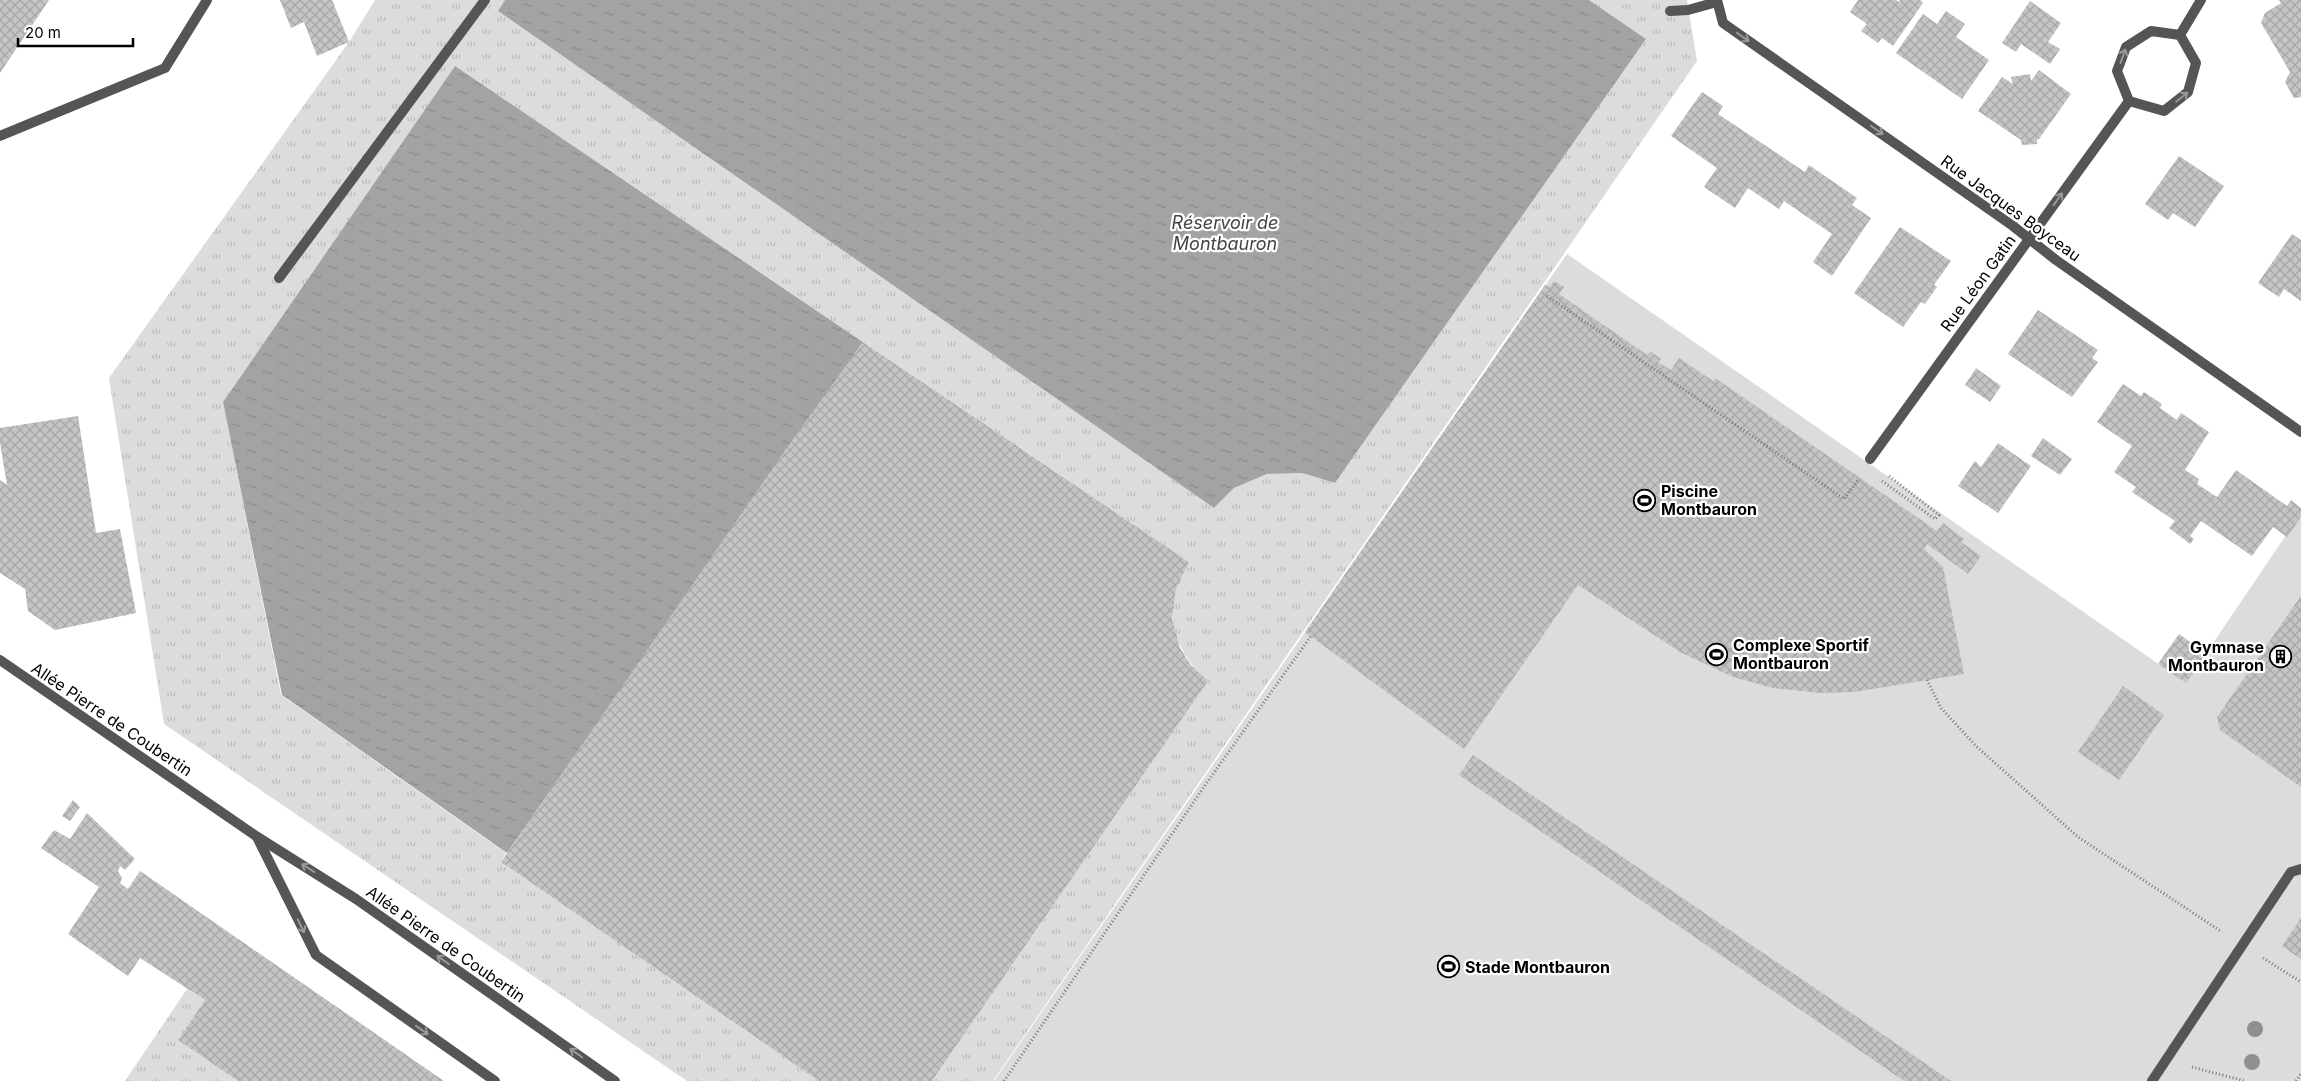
<svg xmlns="http://www.w3.org/2000/svg" width="2301" height="1081" font-family="Inter,sans-serif">
	<defs>
		<pattern id="grass-tufts" width="24" height="20" patternUnits="userSpaceOnUse" patternTransform="scale(1.25)"><rect width="24" height="20" fill="#dcdcdc"/><path d="M3 7l-1-3M5 7V3M7 7l1-3M15 17l-1-3M17 17v-4M19 17l1-3" fill="none" stroke="#bbb"/></pattern>
		<pattern id="water-ripples" width="26" height="14" patternUnits="userSpaceOnUse" patternTransform="scale(1.25)"><rect width="26" height="14" fill="#a3a3a3"/><path d="M2 4q2-2 4 0t4 0M15 11q2-2 4 0t4 0" fill="none" stroke="#8b8b8b"/></pattern>
		<pattern id="building-cross-hatch" width="8" height="8" patternUnits="userSpaceOnUse" patternTransform="scale(1.25)"><rect width="8" height="8" fill="#c4c4c4"/><path d="M0 0l8 8M0 8l8-8" fill="none" stroke="#a7a7a7"/></pattern>
	</defs>
	<rect width="100%" height="100%" fill="#fff"/>
	<g fill="url(#grass-tufts)">
		<path d="M375 0H505L498 11 1214 508 1234 488 1267 474 1302 473 1335 483 1646 39 1589 0H1687L1697 61 993 1081H932L1208 681C1180 657 1165 624 1176 586 1179 577 1185 570 1189 562L455 66 223 402 281 695 506 853 501 862 819 1081H687L164 724 109 378 349 42Z"/>
		<polygon points="187,989 205,1000 178,1040 238,1081 125,1081"/>
	</g>
	<polygon fill="#dcdcdc" points="1567,254 2186,683 2301,513 2301,1081 994,1081"/>
	<g fill="url(#water-ripples)">
		<polygon points="505,0 1589,0 1646,39 1335,483 1302,473 1267,474 1234,488 1214,508 498,11"/>
		<polygon points="455,66 863,342 507,853 282,695 223,402"/>
	</g>
	<g fill="url(#building-cross-hatch)">
		<polygon points="0,0 49,0 0,73"/>
		<polygon points="280,0 332,0 349,42 317,56 304,22 291,28"/>
		<polygon points="1858,0 1896,0 1899,2 1900,0 1920,0 1923,3 1893,46 1882,38 1878,43 1861,31 1867,24 1850,12"/>
		<polygon points="2279,0 2301,0 2301,97 2294,98 2285,82 2290,72 2261,23 2265,13 2281,3"/>
		<polygon points="2030,1 2061,23 2048,42 2060,49 2050,64 2021,44 2016,52 2002,43"/>
		<polygon points="1946,11 1965,24 1956,37 1989,60 1962,99 1896,53 1923,14 1937,24"/>
		<polygon points="2039,70 2071,94 2039,139 2037,139 2037,144 2022,145 2021,140 1978,111 2002,77 2013,84 2011,77 2030,74 2031,81"/>
		<polygon points="1702,92 1723,106 1718,114 1805,172 1809,165 1857,198 1852,205 1871,218 1832,276 1813,262 1832,234 1784,201 1779,209 1748,188 1735,208 1704,187 1717,168 1671,136"/>
		<polygon points="2179,156 2224,186 2195,227 2173,213 2168,220 2145,204"/>
		<polygon points="1900,227 1951,261 1934,285 1937,287 1925,304 1921,302 1903,327 1854,293"/>
		<polygon points="2292,234 2301,240 2301,301 2284,289 2279,297 2258,283"/>
		<polygon points="1554,281 1564,287 1559,294 1647,355 1650,351 1661,359 1658,362 1671,370 1679,358 1713,381 1715,378 1937,531 1943,523 1964,539 1961,542 1981,556 1968,574 1927,544 1924,549 1943,567 1964,674 1854,692 1820,693 1773,688 1733,677 1680,652 1578,585 1464,749 1305,632 1545,285 1550,287"/>
		<polygon points="2038,310 2098,350 2092,358 2098,362 2072,397 2008,354"/>
		<polygon points="863,342 1189,562 1176,588 1172,618 1180,648 1191,665 1208,681 932,1081 819,1081 501,862 788,446"/>
		<polygon points="1976,368 2001,386 1990,402 1965,385"/>
		<polygon points="2123,384 2141,396 2144,392 2162,404 2160,408 2177,420 2181,413 2209,432 2185,470 2199,479 2197,484 2217,497 2236,470 2287,506 2291,500 2301,508 2301,517 2287,537 2273,527 2252,556 2201,521 2190,536 2194,539 2190,544 2169,528 2175,521 2132,492 2136,487 2114,472 2132,446 2097,422"/>
		<polygon points="78,416 96,533 120,529 136,613 55,630 28,611 25,589 0,573 0,480 7,485 0,443 0,428"/>
		<polygon points="2043,438 2072,459 2060,475 2031,456"/>
		<polygon points="1998,443 2031,466 1998,513 1958,486 1975,461 1981,467"/>
		<polygon points="2301,596 2301,787 2220,730 2217,717"/>
		<polygon points="2179,634 2207,654 2186,683 2158,664"/>
		<polygon points="2123,686 2164,715 2119,780 2078,752"/>
		<polygon points="1473,755 1951,1081 1904,1081 1459,775"/>
		<polygon points="73,800 80,807 70,821 62,816"/>
		<polygon points="87,813 135,859 125,870 120,866 118,871 122,878 120,883 128,889 140,871 444,1081 238,1081 178,1040 205,1000 140,958 128,976 68,934 99,887 41,848 54,830 70,839"/>
		<polygon points="2301,918 2301,959 2282,946"/>
	</g>
	<g fill="none" stroke-linecap="round" stroke-linejoin="round">
		<g stroke="#777" stroke-width="3" stroke-dasharray="1 2.5" stroke-linecap="butt">
			<polyline points="1547,296 1844,499 1858,480"/>
			<polyline points="1882,481 1935,519 1939,515 1889,476"/>
			<polyline points="1927,680 1941,708 1976,746 2078,837 2222,932"/>
			<polyline points="2263,958 2301,982"/>
			<polyline points="2192,1067 2245,1081"/>
			<polyline points="1004,1081 1206,784 1311,636"/>
			<polyline points="2296,1081 2301,1074"/>
		</g>
		<g stroke="#555" stroke-width="10">
			<polyline points="1670,11 1688,10 1717,2"/>
			<polyline points="0,136 165,68 207,0"/>
			<polyline points="279,278 485,0"/>
			<polyline points="2152,1081 2291,872 2301,869"/>
		</g>
		<g stroke="#555" stroke-width="10">
			<polyline points="1717,0 1723,23 2013,226 2056,260 2301,432"/>
			<polyline points="2129,101 2117,71 2126,47 2151,31 2180,35"/>
			<polyline points="1870,459 2129,101 2164,111 2188,92 2196,63 2180,35 2201,0"/>
			<polyline points="0,660 256,836 356,899 615,1081"/>
			<polyline points="257,837 316,955 495,1081"/>
		</g>
	</g>
	<g fill="#8f8f8f">
		<circle cx="2255" cy="1029" r="8"/>
		<circle cx="2252" cy="1062" r="8"/>
	</g>
	<defs><path id="oneway-shaft" d="M-6 0H5M1.5-3L5.5 0L1.5 3" fill="none" stroke-width="1.6" stroke-linecap="round" stroke-linejoin="round" transform="scale(1.25)"/></defs>
	<g stroke="#999">
		<use href="#oneway-shaft" transform="translate(1743 37) rotate(35)"/>
		<use href="#oneway-shaft" transform="translate(2123 56) rotate(-70)"/>
		<use href="#oneway-shaft" transform="translate(2182 97) rotate(-39)"/>
		<use href="#oneway-shaft" transform="translate(1877 130) rotate(35)"/>
		<use href="#oneway-shaft" transform="translate(2058 199) rotate(-54)"/>
		<use href="#oneway-shaft" transform="translate(308 868) rotate(-148)"/>
		<use href="#oneway-shaft" transform="translate(301 926) rotate(64)"/>
		<use href="#oneway-shaft" transform="translate(443 960) rotate(-145)"/>
		<use href="#oneway-shaft" transform="translate(422 1030) rotate(35)"/>
		<use href="#oneway-shaft" transform="translate(576 1053) rotate(-145)"/>
	</g>
	<defs>
		<symbol id="stadium-ring" viewBox="-11 -11 22 22"><circle r="9.5" fill="#fff" stroke="#000" stroke-width="1.5"/><path d="M0-5a6.5 5 0 1 0 0 10a6.5 5 0 1 0 0-10ZM-3.5-1.8h7v3.6h-7Z" fill="#000"/></symbol>
		<symbol id="building-ring" viewBox="-11 -11 22 22"><circle r="9.5" fill="#fff" stroke="#000" stroke-width="1.5"/><path d="M-4-6H4V6H1V3H-1V6H-4ZM-2.5-4.3h1.7v1.8h-1.7ZM.8-4.3h1.7v1.8H.8ZM-2.5-1h1.7V.8h-1.7ZM.8-1h1.7V.8H.8Z" fill="#000"/></symbol>
	</defs>
	<g fill-rule="evenodd">
		<use href="#stadium-ring" x="1632" y="488" width="25" height="25"/>
		<use href="#stadium-ring" x="1704" y="642" width="25" height="25"/>
		<use href="#building-ring" x="2268" y="644" width="25" height="25"/>
		<use href="#stadium-ring" x="1436" y="954" width="25" height="25"/>
	</g>
	<g text-anchor="middle" dominant-baseline="central" stroke-width="4.5" stroke-linejoin="round" paint-order="stroke">
		<g font-size="16" fill="#000" stroke="#fff">
			<text transform="translate(2011 208) rotate(36)">Rue Jacques Boyceau</text>
			<text transform="translate(1978 283) rotate(-54)">Rue Léon Gatin</text>
			<text transform="translate(112 719) rotate(34)">Allée Pierre de Coubertin</text>
			<text transform="translate(446 944) rotate(35)">Allée Pierre de Coubertin</text>
		</g>
		<g font-size="16" font-weight="bold" fill="#000" stroke="#fff" text-anchor="start">
			<text x="1661" y="491">Piscine<tspan x="1661" dy="18">Montbauron</tspan></text>
			<text x="1733" y="645">Complexe Sportif<tspan x="1733" dy="18">Montbauron</tspan></text>
			<text x="2264" y="647" text-anchor="end">Gymnase<tspan x="2264" dy="18">Montbauron</tspan></text>
			<text x="1465" y="967">Stade Montbauron</text>
		</g>
		<g font-size="18" font-style="italic" fill="#444" stroke="#fff">
			<text x="1225" y="222">Réservoir de<tspan x="1225" dy="21">Montbauron</tspan></text>
		</g>
	</g>
	<path d="M18 38v8h115v-8" fill="none" stroke="#000000" stroke-width="2.5"/>
	<text x="25" y="38" font-size="15" fill="#000000" stroke="#ffffff" stroke-width="4" paint-order="stroke">20 m</text>
</svg>
